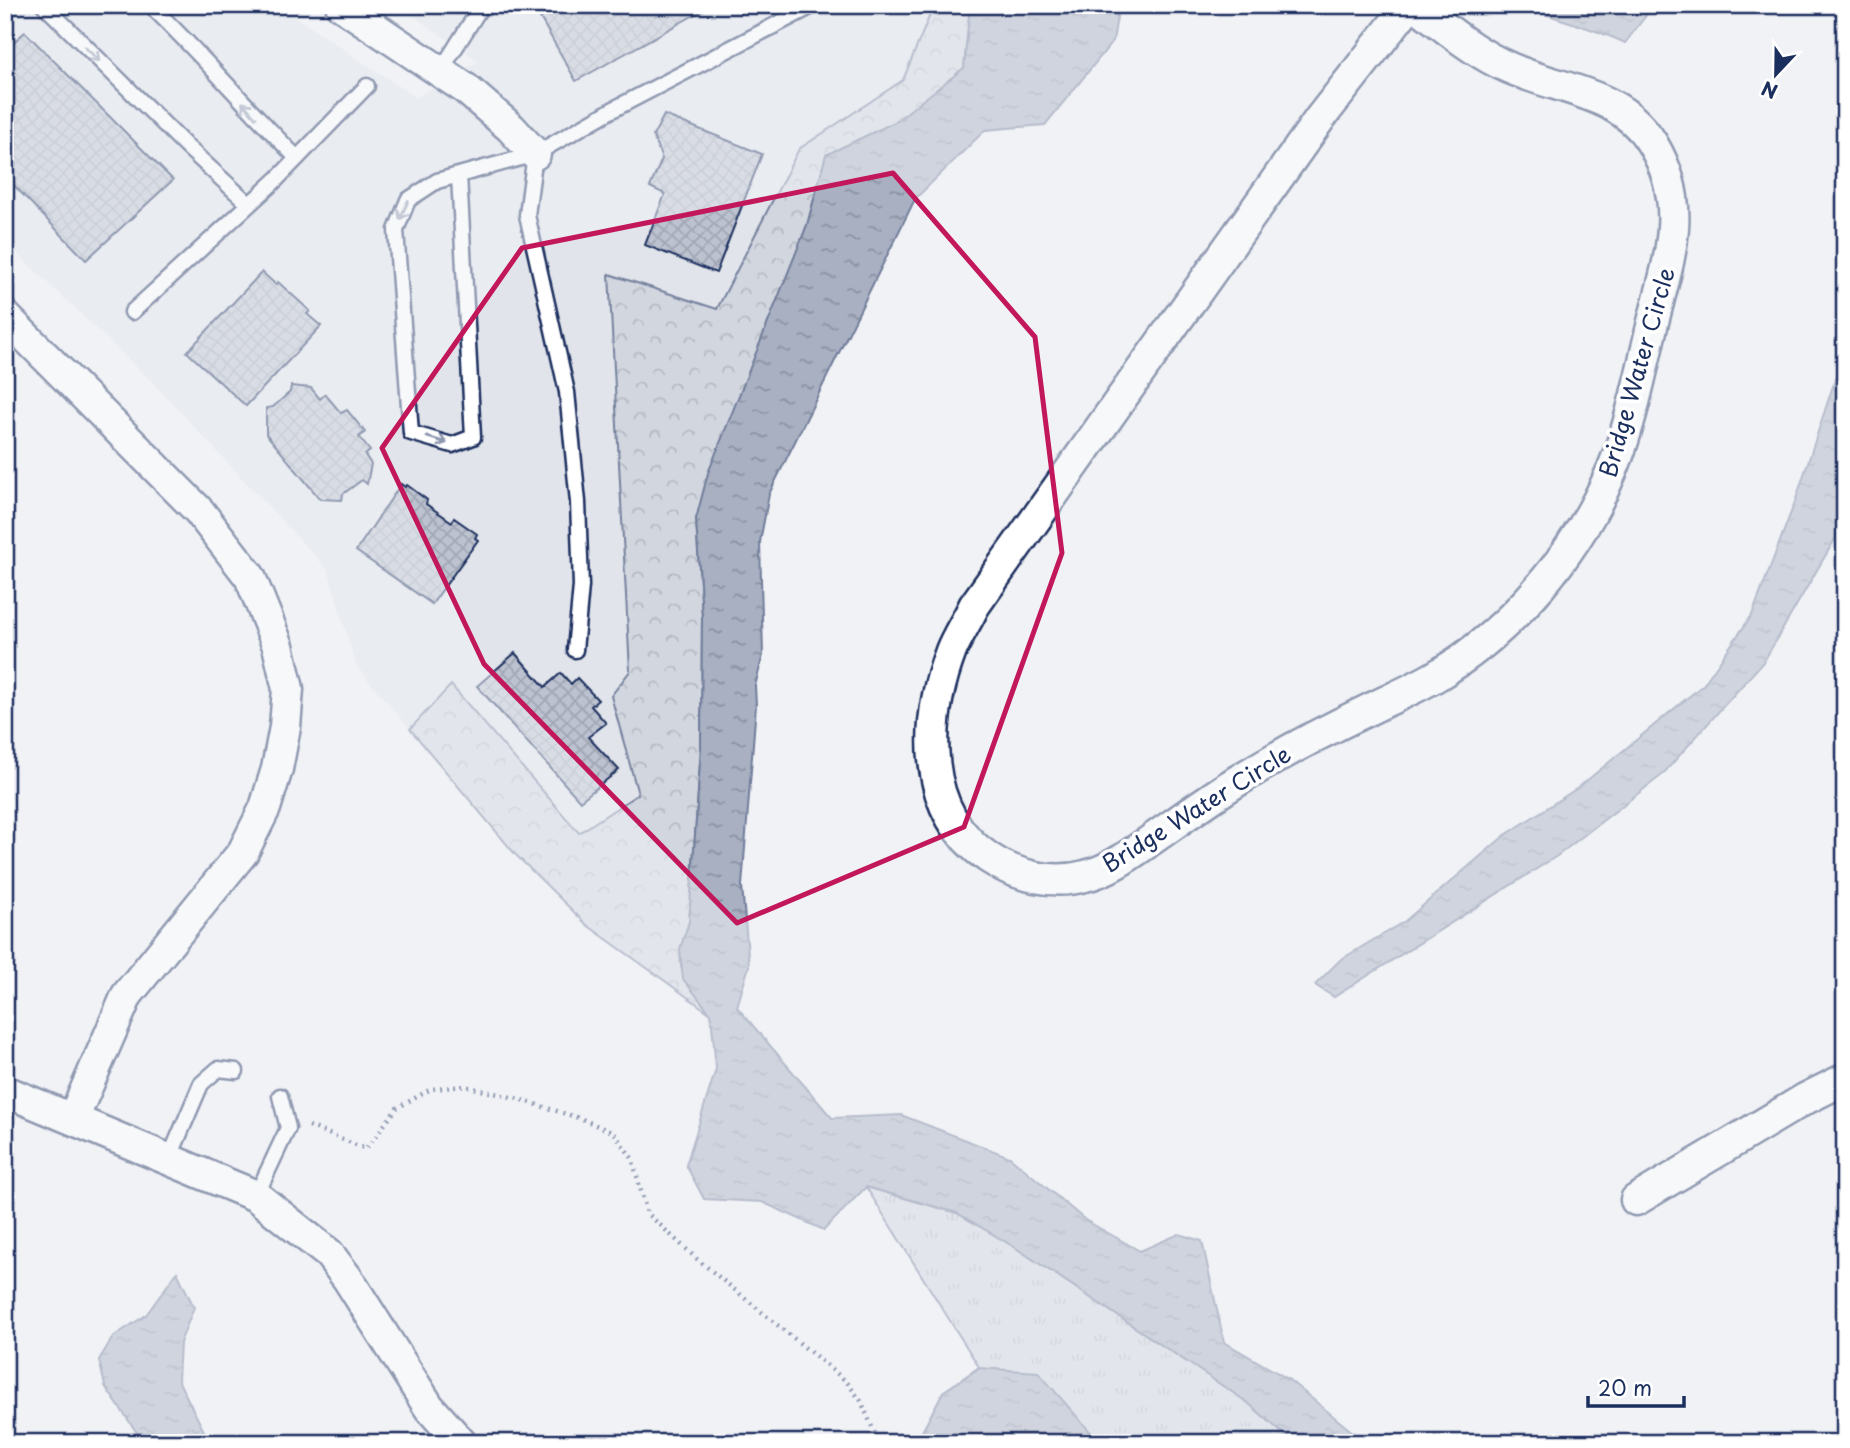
<svg xmlns="http://www.w3.org/2000/svg" width="1850" height="1448" font-family="'Playpen Sans',sans-serif">
	<defs>
		<pattern id="grass-tufts" width="24" height="20" patternUnits="userSpaceOnUse" patternTransform="scale(1.75)"><rect width="24" height="20" fill="#d2d6df"/><path d="M3 7l-1-3M5 7V3M7 7l1-3M15 17l-1-3M17 17v-4M19 17l1-3" fill="none" stroke="#b4b8c2"/></pattern>
		<pattern id="forest-crowns" width="20" height="18" patternUnits="userSpaceOnUse" patternTransform="scale(1.75)"><rect width="20" height="18" fill="#d2d6df"/><path d="M2 6a3 3 0 1 1 6 0M12 15a3 3 0 1 1 6 0" fill="none" stroke="#b4b8c2"/></pattern>
		<pattern id="water-ripples" width="26" height="14" patternUnits="userSpaceOnUse" patternTransform="scale(1.75)"><rect width="26" height="14" fill="#a8b0c2"/><path d="M2 4q2-2 4 0t4 0M15 11q2-2 4 0t4 0" fill="none" stroke="#8890a1"/></pattern>
		<pattern id="building-cross-hatch" width="8" height="8" patternUnits="userSpaceOnUse" patternTransform="scale(1.75)"><rect width="8" height="8" fill="#bcc2d0"/><path d="M0 0l8 8M0 8l8-8" fill="none" stroke="#a1a7b5"/></pattern>
	</defs>
	<rect width="100%" height="100%" fill="#f1f2f5"/>
	<filter id="ink" filterUnits="userSpaceOnUse"><feTurbulence type="fractalNoise" baseFrequency=".0143" numOctaves="2"/><feDisplacementMap in="SourceGraphic" scale="14" xChannelSelector="R" yChannelSelector="G"/><feConvolveMatrix kernelMatrix="1 2 1 2 8 2 1 2 1" color-interpolation-filters="sRGB"/></filter>
	<g filter="url(#ink)">
		<polygon fill="#e1e4ea" points="5,5 277,5 414,96 413,99 479,61 397,5 934,5 903,80 799,149 717,310 610,274 630,671 611,696 638,794 580,833 452,685 410,729 356,666 328,570 151,381 5,242"/>
		<polygon fill="url(#grass-tufts)" stroke="#76829e" stroke-width="2" points="866,1187 957,1213 1016,1248 1247,1402 1294,1443 921,1443 921,1434 943,1392 979,1367"/>
		<path fill="url(#forest-crowns)" stroke="#76829e" stroke-width="2" d="M934 5H970L964 68 895 122 826 155 807 225 696 519 702 616 701 748 689 922C672 971 681 976 711 1014L587 925 515 854 410 729 451 685 579 833 638 794 611 696 630 671 609 274 717 309 799 149 903 80Z"/>
		<g fill="url(#water-ripples)" stroke="#707c9a" stroke-width="2">
			<polygon points="970,5 1119,5 1113,41 1045,125 985,130 915,199 769,494 760,542 763,655 755,686 756,705 742,886 749,966 737,1007 832,1118 901,1115 1010,1157 1085,1220 1140,1251 1179,1234 1202,1241 1224,1342 1288,1379 1366,1443 1294,1443 1247,1402 1016,1248 957,1213 866,1187 824,1230 762,1202 704,1199 686,1165 716,1069 711,1014 683,979 680,949 689,922 701,748 702,616 696,519 708,473 807,225 826,155 895,122 964,68"/>
			<path d="M1521 5H1654L1625 43C1592 27 1555 19 1521 5Z"/>
			<polygon points="1845,349 1845,509 1835,539 1764,661 1662,775 1557,856 1334,997 1315,985 1340,960 1405,921 1504,836 1579,787 1703,685 1752,615 1796,499"/>
			<polygon points="177,1272 194,1307 180,1343 178,1380 210,1443 144,1443 105,1386 99,1360 113,1337 146,1315"/>
			<polygon points="979,1368 1038,1372 1100,1443 921,1443 921,1434 943,1392"/>
		</g>
		<g fill="url(#building-cross-hatch)" stroke="#1b2f5e" stroke-width="2">
			<polygon points="553,5 712,5 576,81 538,14"/>
			<polygon points="25,32 173,180 86,260 5,176 5,50"/>
			<polygon points="664,115 762,154 716,273 645,245 665,194 650,187 662,159 653,136"/>
			<polygon points="262,272 276,285 278,282 310,311 307,314 321,326 246,406 187,352"/>
			<polygon points="291,386 311,388 320,399 325,394 341,413 347,410 365,432 359,437 370,451 365,455 371,464 367,484 362,480 343,494 342,500 320,499 266,434 266,408 273,407 290,392"/>
			<polygon points="401,484 405,487 407,485 427,500 426,504 452,522 454,518 477,534 475,538 478,540 432,604 356,551"/>
			<polygon points="515,653 545,687 561,673 571,684 577,678 598,700 591,706 606,723 588,737 619,770 580,801 477,686"/>
		</g>
		<g fill="none" stroke-linecap="round" stroke-linejoin="round">
			<defs>
				<g id="lane">
					<polyline points="44,5 187,147 249,204"/>
					<path d="M150 5C201 54 247 108 297 158"/>
					<polyline points="440,72 482,5"/>
					<polyline points="535,154 527,215 567,392 578,502 581,586 575,650"/>
					<polyline points="459,175 473,437 452,445 411,433 396,230 408,200 437,181 535,154 612,110 814,5"/>
					<polyline points="132,312 277,179 367,86"/>
					<polyline points="169,1159 201,1084 218,1069 236,1071"/>
					<polyline points="256,1196 288,1128 280,1096"/>
				</g>
				<g id="street">
					<polyline points="341,5 466,89 511,128 535,154"/>
					<path d="M1409 5 1321 117 974 606C967 621 957 636 951 651 925 720 920 812 989 858 1016 876 1053 885 1085 876 1110 870 1131 854 1151 840 1181 819 1211 797 1242 778 1282 753 1324 731 1368 710 1390 699 1414 689 1436 676 1514 629 1578 552 1613 468 1631 425 1642 368 1653 322 1669 258 1690 205 1652 143 1619 88 1550 90 1499 63 1469 48 1443 26 1416 5"/>
					<polyline points="5,316 199,511 250,577 278,646 288,689 285,727 277,769 265,808 243,852 127,995 73,1119"/>
					<polyline points="5,1091 256,1196 329,1254 348,1279 429,1407 461,1443"/>
					<polyline points="1636,1200 1805,1099 1845,1079"/>
				</g>
			</defs>
			<use href="#lane" stroke="#1b2f5e" stroke-width="19"/>
			<use href="#street" stroke="#1b2f5e" stroke-width="35"/>
			<polyline stroke="#1b2f5e" stroke-width="4.5" stroke-dasharray="2 5" stroke-linecap="butt" points="309,1126 366,1149 397,1108 431,1089 465,1086 519,1099 582,1119 614,1133 632,1158 647,1213 697,1259 847,1382 861,1401 879,1443"/>
			<use href="#lane" stroke="#fff" stroke-width="14"/>
			<use href="#street" stroke="#fff" stroke-width="30"/>
		</g>
		<defs><path id="oneway-shaft" d="M-6 0H5M1.5-3L5.5 0L1.5 3" fill="none" stroke-width="1.6" stroke-linecap="round" stroke-linejoin="round" transform="scale(1.75)"/></defs>
		<g stroke="#8d97ae">
			<use href="#oneway-shaft" transform="translate(92 54) rotate(44)"/>
			<use href="#oneway-shaft" transform="translate(249 110) rotate(-132)"/>
			<use href="#oneway-shaft" transform="translate(404 210) rotate(114)"/>
			<use href="#oneway-shaft" transform="translate(437 440) rotate(17)"/>
		</g>
	</g>
	<path d="M0 0H1850V1448H0ZM893 173 1035 337 1062 553 964 827 737 923 484 664 382 448 522 248Z" fill="#f1f2f5" fill-opacity=".55" fill-rule="evenodd"/>
	<path fill="none" stroke="#c2185b" stroke-width="5" stroke-linejoin="round" d="M893 173 1035 337 1062 553 964 827 737 923 484 664 382 448 522 248Z"/>
	<g text-anchor="middle" dominant-baseline="central" stroke-width="7" stroke-linejoin="round" paint-order="stroke">
		<g font-size="23" fill="#1b2f5e" stroke="#fff">
			<text transform="translate(1636 372) rotate(-74)">Bridge Water Circle</text>
			<text transform="translate(1196 808) rotate(-32)">Bridge Water Circle</text>
		</g>
	</g>
	<rect width="1850" height="1448" fill="none" stroke="#fff" stroke-width="28"/>
	<rect x="14" y="14" width="1822" height="1420" fill="none" stroke="#1b2f5e" stroke-width="2.5" filter="url(#ink)"/>
	<g transform="translate(1776 74) rotate(202)" stroke="#ffffff" stroke-width="5" paint-order="stroke">
	<path d="M0-5L12 26L0 18L-12 26Z" fill="#1b2f5e"/>
	<text y="-10" font-size="19" font-weight="bold" text-anchor="middle" fill="#1b2f5e">N</text>
	</g>
	<path d="M1588 1396v10h96v-10" fill="none" stroke="#1b2f5e" stroke-width="3.5"/>
	<text x="1598" y="1396" font-size="21" fill="#1b2f5e" stroke="#ffffff" stroke-width="5" paint-order="stroke">20 m</text>
</svg>
